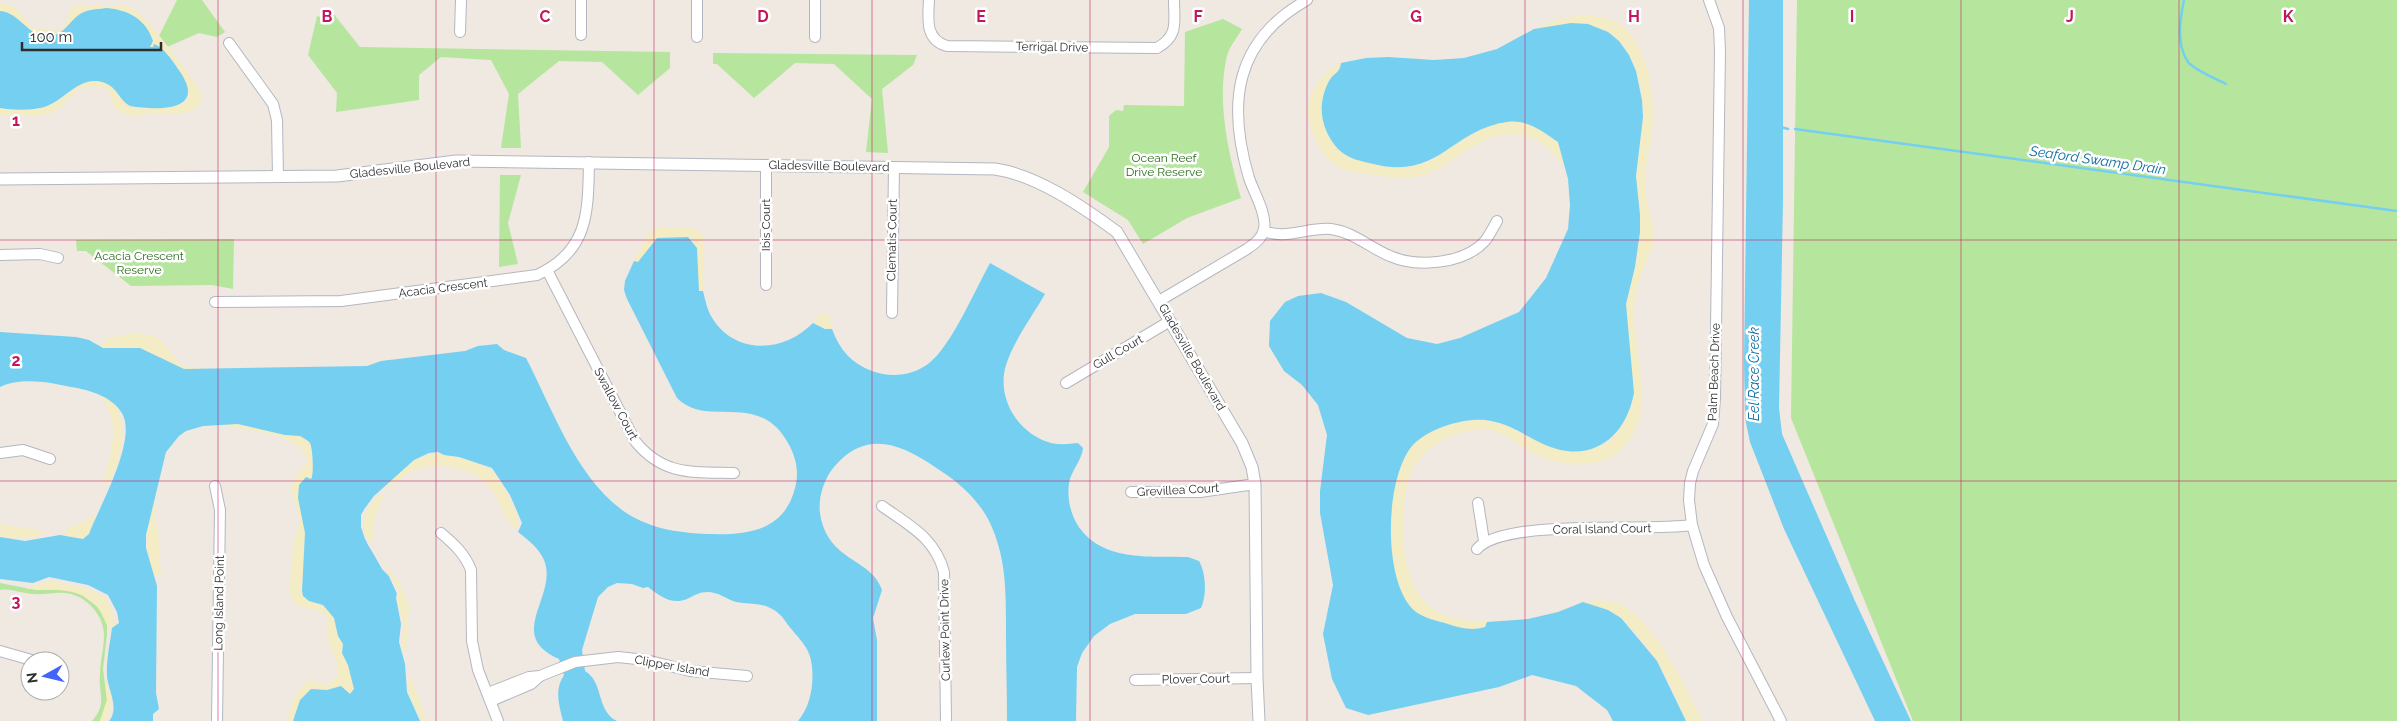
<svg xmlns="http://www.w3.org/2000/svg" width="2397" height="721" font-family="Raleway,sans-serif">
	<rect width="100%" height="100%" fill="#efe9e1"/>
	<g fill="#b6e59e">
		<polygon points="177,0 202,0 225,32 217,37 199,33 167,47 159,36"/>
		<polygon points="1797,0 2397,0 2397,721 1913,721 1791,418"/>
		<polygon points="332,12 360,47 670,52 670,68 638,95 602,62 559,61 518,94 521,148 501,148 509,94 491,60 441,57 419,75 419,100 336,112 337,93 308,55 317,16 327,19"/>
		<path d="M1223 19 1242 29C1237 38 1229 47 1227 56 1216 100 1229 156 1241 198L1187 218 1143 244 1128 220 1083 192 1109 147V116L1116 110 1123 111 1124 105 1184 106 1185 32Z"/>
		<polygon points="713,53 917,55 913,65 882,89 888,153 866,152 872,99 834,64 795,63 754,98 717,64 713,64"/>
		<polygon points="500,175 521,175 508,223 518,264 499,267"/>
		<polygon points="234,239 233,289 212,285 131,286 86,251 77,251 76,240"/>
		<path d="M0 583 36 590H68L82 595 99 608 107 625V635L103 669 107 700 100 721H92C108 703 98 695 100 674 100 661 104 648 104 635 104 615 86 595 65 593 55 592 45 595 34 594 23 594 11 588 0 590Z"/>
	</g>
	<g fill="#f3ecc5">
		<path d="M0 2 14 7 32 27 52 31 62 29 66 25 70 10 76 5H125C148 13 182 67 199 88 211 119 168 114 151 114 142 114 128 117 120 112 105 102 119 83 89 87 73 88 69 103 56 110 42 119 16 115 0 116V108C18 110 42 111 58 101 79 90 81 73 110 84 117 91 121 101 129 105 144 114 170 104 186 102L189 96C189 81 169 49 154 44L153 47H150L151 35 130 13 117 9 82 13 58 35 46 36 35 34 4 11H0Z"/>
		<path d="M1582 15C1594 16 1607 17 1618 23 1646 41 1654 89 1653 120 1652 142 1645 163 1645 185 1645 204 1657 225 1653 244 1651 253 1646 261 1643 270 1637 284 1634 300 1634 315 1633 359 1658 407 1625 445 1602 473 1560 467 1531 452 1519 446 1509 435 1495 431 1475 426 1449 435 1433 446 1424 452 1417 461 1412 470 1397 503 1399 583 1429 606 1445 619 1467 621 1487 622L1485 627C1472 631 1460 628 1448 624 1438 621 1424 618 1416 612 1381 586 1384 471 1415 442 1432 427 1467 417 1490 421 1509 424 1524 436 1542 443 1549 446 1560 445 1568 446 1577 446 1590 450 1598 447 1618 442 1631 411 1634 393 1632 364 1624 334 1626 305 1627 286 1636 269 1638 250 1641 223 1637 203 1636 177 1636 157 1642 137 1643 117 1644 87 1633 40 1601 29L1553 27 1534 29 1554 20Z"/>
		<path d="M1341 63C1340 72 1334 73 1330 80 1325 87 1324 95 1322 104L1354 159C1373 164 1394 171 1414 166 1427 164 1438 156 1448 149 1468 137 1493 119 1518 121 1533 122 1546 134 1558 142L1565 168C1552 148 1534 134 1510 134 1476 135 1455 164 1425 175 1406 181 1388 176 1369 174 1347 172 1333 169 1321 150 1312 136 1305 115 1310 99 1315 82 1326 71 1341 63Z"/>
		<polygon points="655,228 693,228 703,235 703,291 699,291 657,238 638,263 634,261 646,237"/>
		<polygon points="820,313 828,314 832,329 824,328 813,323"/>
		<path d="M131 334C165 332 163 347 182 366L208 370 184 369 140 348 112 349 101 347 100 344 106 345 105 338Z"/>
		<path d="M106 397C134 415 122 467 104 488 107 456 124 429 102 398Z"/>
		<path d="M228 423 300 436 310 443C312 451 315 474 311 479L305 477 299 501 305 533 302 591 303 596 309 601 323 605 334 618 338 636 343 644 342 653 348 665 354 689 351 694 341 686 327 690 312 688 300 700 293 721H288C290 704 296 691 309 680L327 685 336 679C341 659 330 653 327 636 326 629 329 623 327 616 317 606 297 611 291 597 289 591 292 551 293 543 295 536 299 529 299 521 299 509 291 499 292 488 294 473 306 468 307 462 309 437 245 428 227 427Z"/>
		<path d="M438 452 444 455 468 460 486 466 488 468 485 475 489 469 491 470C500 481 522 515 518 528L515 529C502 515 501 502 491 489 473 466 438 461 413 471 400 477 392 487 380 491L414 460Z"/>
		<path d="M378 495 383 496 374 519V541L371 543C352 530 368 507 378 495Z"/>
		<path d="M156 498 155 523 158 526 161 576 152 574C144 539 146 533 156 498Z"/>
		<polygon points="96,515 89,534 84,539 66,536 65,530"/>
		<polygon points="0,524 47,532 34,537 1,537"/>
		<path d="M381 561 399 581 409 606 406 652 403 651C401 641 405 632 403 622 402 611 393 603 399 591Z"/>
		<path d="M50 581C64 583 102 589 109 603 112 610 114 618 115 626L112 628 109 625H107C91 582 61 593 25 588Z"/>
		<path d="M1597 600C1606 601 1615 601 1623 606 1655 624 1687 688 1702 721H1686C1672 685 1651 645 1622 619 1611 609 1596 606 1583 602Z"/>
		<path d="M411 677 427 721H423C417 710 402 689 411 677Z"/>
		<path d="M105 684C115 692 112 711 106 721H100L107 700Z"/>
	</g>
	<g fill="#75cff0">
		<polygon points="1749,0 1783,0 1783,201 1779,408 1782,434 1855,601 1911,721 1875,721 1784,529 1750,442 1745,418 1744,361"/>
		<path d="M107 8C128 10 146 19 153 41L150 47H153L154 44C164 48 172 60 178 69 209 111 161 111 130 106 119 100 117 87 105 83 81 74 67 98 47 106 34 111 13 110 0 108V11C20 13 27 35 46 36 66 37 69 18 84 12 91 9 100 9 107 8Z"/>
		<path d="M1571 23 1588 24 1608 32 1619 41 1629 55 1636 71 1642 100 1643 117 1636 176 1640 215V232L1635 267 1626 304 1634 393C1625 440 1589 465 1543 444 1526 436 1510 424 1491 421 1468 416 1433 427 1416 442 1384 470 1381 585 1416 612 1424 618 1438 621 1448 624 1460 628 1472 631 1485 627L1487 622 1528 619 1558 612 1583 602 1608 610 1621 618 1657 661 1686 721H1613L1607 710 1576 686 1532 675 1499 687 1368 715 1346 708 1332 679 1323 634 1333 585 1320 513V491L1327 435 1318 405 1302 385 1284 371 1269 346 1270 321 1285 302 1298 296 1321 293 1346 302 1407 338 1437 344 1460 338 1519 312 1546 278 1568 229 1570 205 1568 179 1558 142C1542 131 1527 119 1507 122 1449 130 1440 182 1369 163 1357 160 1347 158 1338 149 1327 137 1320 120 1322 103 1323 95 1326 85 1331 78 1336 72 1340 72 1341 63L1366 58 1388 57 1434 60 1464 58 1497 49 1534 29Z"/>
		<path d="M688 237 697 248 699 291H703C705 299 707 309 711 316 734 356 784 353 813 323L825 329H832C839 349 852 364 872 371 890 378 912 376 928 364 951 347 975 290 990 263L1045 294C1033 315 1013 342 1006 365 996 398 1018 434 1051 443 1060 445 1069 444 1078 443L1083 448C1082 460 1071 471 1069 483 1067 497 1070 512 1077 524 1100 562 1150 556 1188 557L1199 561C1206 573 1207 595 1201 608L1186 614H1135L1110 624 1094 636 1082 653 1077 667 1076 721H1007C1007 692 1006 663 1006 634 1006 595 1007 559 990 523 978 498 957 481 935 467 901 444 866 429 834 467 824 479 818 497 820 513 827 562 872 558 882 590L873 618 877 640V721H798C810 707 814 686 812 667 811 648 799 639 788 625 782 616 778 611 766 606 756 603 746 604 736 602 726 599 719 592 707 592 700 592 695 595 689 598 673 606 661 597 648 587L643 588 632 584 617 583 608 587 598 597 582 650 585 671C604 682 596 711 617 721H563C559 705 554 690 564 675L559 659C504 635 559 596 544 560 539 548 528 540 518 532L522 523 510 495 492 468 459 457 444 455 438 452 429 453 414 460 374 496 361 515V520L368 545 389 576 397 593 396 598 401 624 399 642 405 664 407 692 420 721H293L300 700 311 689 327 690 341 686 350 694 354 689 348 665 342 653 343 644 338 636 334 618 323 605 309 601 303 596 302 591 305 533 298 498 299 485 306 477 311 479C314 476 313 449 310 443 308 440 303 438 300 436L285 435 238 424 203 426 186 431 179 436 166 452 146 535V548L157 586 156 693 159 709 153 714V721H109C120 708 108 690 107 676 106 661 110 643 112 628L119 623 117 612 108 595 88 585 49 577 33 583 0 579V537L25 541 60 535 83 539 89 534C99 507 136 443 123 415 114 397 90 390 71 387 49 382 21 377 0 387V332L76 337 89 340 103 348H140L184 369 367 366 381 361 465 351 478 346 497 344 504 350 526 358C552 408 575 475 622 510 647 528 677 533 708 534 746 535 784 532 795 488 800 470 795 453 785 438 755 392 706 428 677 398L627 299 624 290 625 281 634 261 638 262 657 238Z"/>
	</g>
	<polygon fill="#efe9e1" points="386,490 375,497 366,510 363,527 368,541 397,587 399,591 397,594 389,576 382,569 365,539 361,527 361,515 365,508 374,496"/>
	<g fill="none" stroke-linecap="round" stroke-linejoin="round">
		<g stroke="#75cff0" stroke-width="2.5">
			<path d="M2184 0C2180 19 2176 45 2188 62 2193 69 2218 80 2226 84"/>
			<polyline points="1781,127 1788,129"/>
			<polyline points="1795,129 2397,211"/>
		</g>
		<defs>
			<g id="minor">
				<path d="M929 0C928 19 925 40 947 46L1157 48C1179 36 1174 22 1174 0"/>
				<polyline points="1709,0 1719,28 1720,51 1715,398 1713,424 1693,471 1690,483 1689,500 1692,525 1704,565 1727,617 1781,721"/>
				<polyline points="460,32 461,0"/>
				<polyline points="581,35 581,0"/>
				<polyline points="697,37 697,0"/>
				<polyline points="815,37 815,0"/>
				<polyline points="229,43 273,104 277,120 278,177"/>
				<path d="M1264 231C1285 240 1308 227 1331 229 1354 232 1370 248 1390 256 1417 268 1464 264 1485 241 1489 236 1493 228 1497 221"/>
				<polyline points="0,255 40,254 58,258"/>
				<path d="M547 270 635 441C663 476 693 472 734 473"/>
				<polyline points="766,285 766,165"/>
				<path d="M1159 301 1247 249C1254 244 1262 239 1264 229 1267 214 1254 193 1249 178 1227 104 1234 41 1307 0"/>
				<path d="M215 302 341 301 537 275C589 251 588 212 589 162"/>
				<polyline points="892,313 894,167"/>
				<polyline points="1066,383 1170,321"/>
				<polyline points="0,453 23,450 50,459"/>
				<polyline points="215,486 220,510 217,721"/>
				<polyline points="1131,492 1200,492 1255,484"/>
				<polyline points="1478,503 1484,541"/>
				<path d="M882 506C910 526 935 538 944 572L946 721"/>
				<path d="M441 533C454 544 465 554 471 570L472 641 478 670 498 721"/>
				<path d="M1477 549C1504 518 1647 532 1692 525"/>
				<polyline points="0,651 35,661"/>
				<polyline points="1135,680 1257,678"/>
				<polyline points="488,693 529,677 540,676 575,662 618,657 646,660 690,671 747,676"/>
				<polyline points="491,701 531,684 540,676"/>
			</g>
			<path id="tertiary" d="M0 179 337 176 456 161 995 169C1037 175 1083 207 1117 232L1242 443 1252 467 1255 484 1257 678 1259 721"/>
		</defs>
		<use href="#minor" stroke="#b4b7c1" stroke-width="12"/>
		<use href="#tertiary" stroke="#b4b7c1" stroke-width="13"/>
		<use href="#minor" stroke="#fff" stroke-width="10"/>
		<use href="#tertiary" stroke="#fff" stroke-width="11"/>
	</g>
	<path fill="none" stroke="#c2185b" stroke-width="1" stroke-opacity="0.55" d="M218 0V721M436 0V721M654 0V721M872 0V721M1090 0V721M1307 0V721M1525 0V721M1743 0V721M1961 0V721M2179 0V721M0 240H2397M0 481H2397"/>
	<g text-anchor="middle" dominant-baseline="central" stroke-width="5" stroke-linejoin="round" paint-order="stroke">
		<g font-size="12" fill="#2e2e2e" stroke="#fff">
			<text transform="translate(1052 47) rotate(1)">Terrigal Drive</text>
			<text transform="translate(829 166) rotate(1)">Gladesville Boulevard</text>
			<text transform="translate(410 168) rotate(-6)">Gladesville Boulevard</text>
			<text transform="translate(766 225) rotate(-90)">Ibis Court</text>
			<text transform="translate(892 240) rotate(-89)">Clematis Court</text>
			<text transform="translate(443 288) rotate(-7)">Acacia Crescent</text>
			<text transform="translate(1118 352) rotate(-30)">Gull Court</text>
			<text transform="translate(1192 357) rotate(60)">Gladesville Boulevard</text>
			<text transform="translate(1714 372) rotate(-88)">Palm Beach Drive</text>
			<text transform="translate(616 404) rotate(62)">Swallow Court</text>
			<text transform="translate(1178 490) rotate(-3)">Grevillea Court</text>
			<text transform="translate(1602 529) rotate(-1)">Coral Island Court</text>
			<text transform="translate(219 603) rotate(-89)">Long Island Point</text>
			<text transform="translate(945 630) rotate(-91)">Curlew Point Drive</text>
			<text transform="translate(672 666) rotate(10)">Clipper Island</text>
			<text transform="translate(1196 679) rotate(-1)">Plover Court</text>
		</g>
		<g font-size="12" fill="#2c6e1b" stroke="#fff">
			<text x="1164" y="158">Ocean Reef<tspan x="1164" dy="14">Drive Reserve</tspan></text>
			<text x="139" y="256">Acacia Crescent<tspan x="139" dy="14">Reserve</tspan></text>
		</g>
		<g font-size="14" font-style="italic" fill="#0d6fa3" stroke="#fff">
			<text transform="translate(2098 160) rotate(8)">Seaford Swamp Drain</text>
			<text transform="translate(1754 374) rotate(-90)">Eel Race Creek</text>
		</g>
	</g>
	<g font-size="16" text-anchor="middle" font-weight="bold" fill="#c2185b" stroke="#fff" stroke-width="5" stroke-linejoin="round" paint-order="stroke">
		<text x="327" y="22">B</text>
		<text x="545" y="22">C</text>
		<text x="763" y="22">D</text>
		<text x="981" y="22">E</text>
		<text x="1198" y="22">F</text>
		<text x="1416" y="22">G</text>
		<text x="1634" y="22">H</text>
		<text x="1852" y="22">I</text>
		<text x="2070" y="22">J</text>
		<text x="2288" y="22">K</text>
		<text x="16" y="126">1</text>
		<text x="16" y="366">2</text>
		<text x="16" y="607">3</text>
	</g>
	<g transform="translate(45 676) rotate(262)"><circle r="24" fill="#ffffff" stroke="#ababab"/>
	<path d="M0-4L9 19L0 12L-9 19Z" fill="#4264fb"/>
	<text y="-8" font-size="14" font-weight="bold" text-anchor="middle" fill="#2e2e2e">N</text>
	</g>
	<path d="M22 42v8h139v-8" fill="none" stroke="#2e2e2e" stroke-width="2.5"/>
	<text x="30" y="42" font-size="15" fill="#2e2e2e" stroke="#ffffff" stroke-width="4" paint-order="stroke">100 m</text>
</svg>
